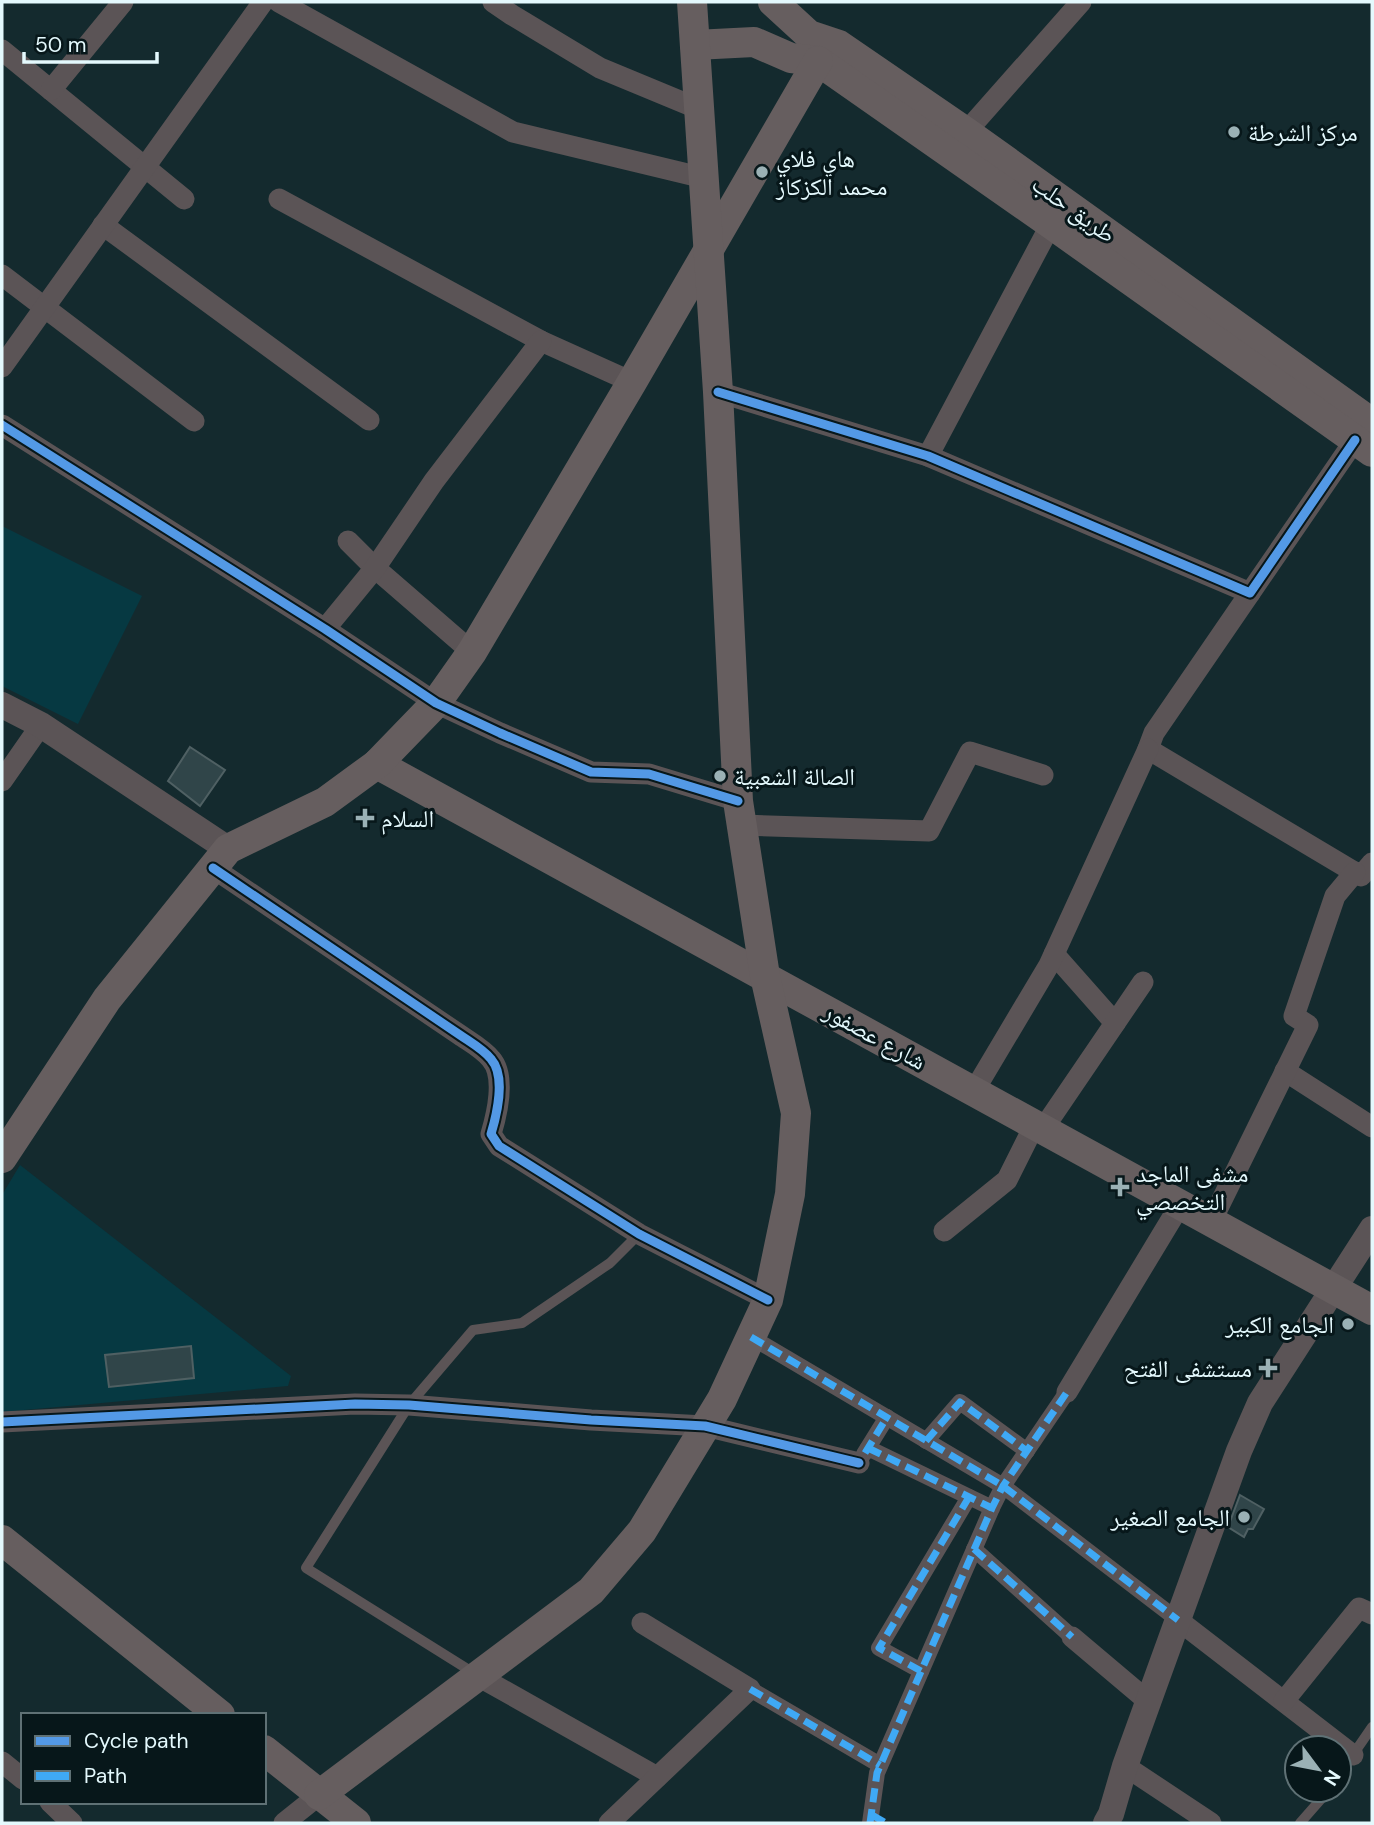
<svg xmlns="http://www.w3.org/2000/svg" width="1374" height="1825" font-family="'DM Sans','Noto Naskh Arabic',sans-serif">
	<rect width="100%" height="100%" fill="#142a2e"/>
	<g fill="#063942">
		<polygon points="2,526 142,596 78,724 2,686"/>
		<polygon points="20,1165 291,1376 288,1386 2,1412 2,1195"/>
	</g>
	<g fill="#304549" stroke="#4f6063" stroke-width="2">
		<polygon points="190,747 225,770 200,806 168,781"/>
		<polygon points="191,1346 194,1378 109,1387 105,1355"/>
		<polygon points="1240,1495 1264,1509 1253,1529 1248,1529 1244,1537 1228,1527"/>
	</g>
	<g fill="none" stroke-linecap="round" stroke-linejoin="round">
		<g stroke="#5b5456" stroke-width="10">
			<polyline points="477,1675 306,1568 409,1405 473,1330 522,1323 610,1263 639,1234"/>
			<polyline points="1339,1775 1372,1727"/>
			<polyline points="1300,1823 1329,1790"/>
		</g>
		<g stroke="#5b5456" stroke-width="16">
			<polyline points="751,1337 1003,1486 1178,1620"/>
			<polyline points="926,1441 960,1402 1027,1451"/>
			<polyline points="868,1448 992,1508"/>
			<polyline points="864,1454 887,1417"/>
			<polyline points="974,1549 1072,1637"/>
			<polyline points="921,1671 879,1648 969,1497"/>
			<polyline points="750,1689 880,1765"/>
			<polyline points="870,1823 877,1773 992,1508 1003,1486 1067,1392"/>
		</g>
		<g stroke="#5b5456" stroke-width="21">
			<polyline points="279,2 513,132 704,178"/>
			<polyline points="493,2 512,15 600,68 699,109"/>
			<polyline points="2,50 184,199"/>
			<polyline points="51,90 123,2"/>
			<polyline points="966,132 1081,2"/>
			<polyline points="279,199 541,341 632,382"/>
			<polyline points="103,225 369,420"/>
			<polyline points="2,275 194,421"/>
			<polyline points="2,367 263,2"/>
			<polyline points="718,392 928,456 1250,593 1355,440"/>
			<polyline points="2,425 325,629 436,703 500,733 591,772 649,774 738,801"/>
			<polyline points="928,456 1051,224"/>
			<polyline points="348,541 375,568 472,652"/>
			<polyline points="1250,593 1154,733 1148,749 1361,876 1372,863"/>
			<polyline points="325,629 375,568 434,481 541,341"/>
			<polyline points="2,781 41,725"/>
			<polyline points="742,825 929,831 970,752 1043,775"/>
			<path d="M213 868 460 1035C470 1042 483 1049 491 1059 506 1076 497 1114 491 1134L499 1146 639 1234 768 1300"/>
			<polyline points="1054,954 1115,1023"/>
			<polyline points="1285,1071 1372,1127"/>
			<polyline points="974,1091 1049,965 1148,749"/>
			<polyline points="1043,1129 1143,982"/>
			<polyline points="1211,1222 1308,1025 1294,1016 1335,896 1355,872"/>
			<polyline points="944,1231 1007,1180 1035,1124"/>
			<polyline points="1067,1392 1180,1205"/>
			<polyline points="2,1422 355,1404 409,1405 591,1420 705,1426 859,1463"/>
			<polyline points="1178,1620 1353,1755"/>
			<polyline points="1072,1637 1149,1702"/>
			<polyline points="478,1676 657,1777"/>
			<polyline points="1284,1701 1359,1608 1372,1614"/>
			<polyline points="2,1762 23,1779"/>
			<polyline points="1125,1766 1211,1823"/>
			<polyline points="50,1802 72,1823"/>
			<polyline points="284,1823 319,1795"/>
			<polyline points="609,1823 750,1689 642,1623"/>
		</g>
		<g stroke="#5b5456" stroke-width="26">
			<polyline points="2,705 41,725 228,849"/>
			<polyline points="1106,1823 1111,1814 1125,1766 1239,1451 1260,1403 1372,1229"/>
		</g>
		<g stroke="#665e5f" stroke-width="30">
			<polyline points="773,2 809,35 839,45 966,132 1372,423"/>
			<polyline points="695,45 754,42 791,58 818,61 1051,224 1372,452"/>
			<polyline points="377,764 1372,1310"/>
			<polyline points="2,1158 107,999 228,849 325,802 377,764 436,703 472,652 632,382 818,61"/>
			<polyline points="2,1540 220,1715"/>
			<polyline points="264,1750 356,1823"/>
			<polyline points="319,1795 591,1591 642,1531 722,1399 768,1300 790,1194 796,1113 765,976 738,801 718,392 692,2"/>
		</g>
		<g stroke="#3fa9f5" stroke-width="7" stroke-dasharray="14 7" stroke-linecap="butt">
			<polyline points="751,1337 1003,1486 1178,1620"/>
			<polyline points="926,1441 960,1402 1027,1451"/>
			<polyline points="868,1448 992,1508"/>
			<polyline points="865,1453 887,1417"/>
			<polyline points="974,1549 1072,1637"/>
			<polyline points="921,1671 879,1648 969,1497"/>
			<polyline points="750,1689 880,1765"/>
			<polyline points="872,1815 886,1823"/>
			<polyline points="870,1823 877,1773 992,1508 1003,1486 1067,1392"/>
		</g>
		<defs>
			<g id="cycleway">
				<polyline points="718,392 928,456 1250,593 1355,440"/>
				<polyline points="2,425 325,629 436,703 500,733 591,772 649,774 738,801"/>
				<path d="M213 868 460 1035C470 1042 483 1049 491 1059 506 1076 497 1114 491 1134L499 1146 639 1234 768 1300"/>
				<polyline points="2,1422 355,1404 409,1405 591,1420 705,1426 859,1463"/>
			</g>
		</defs>
		<use href="#cycleway" stroke="#07171a" stroke-width="13"/>
		<use href="#cycleway" stroke="#5399e6" stroke-width="9"/>
	</g>
	<g fill="#9bb1b5" stroke="#07171a" stroke-width="2.5">
		<circle cx="1234" cy="132" r="7"/>
		<circle cx="762" cy="172" r="7"/>
		<circle cx="720" cy="776" r="7"/>
		<path d="M361.5 807.5h7v7h7v7h-7v7h-7v-7h-7v-7h7z"/>
		<path d="M1116.5 1176.5h7v7h7v7h-7v7h-7v-7h-7v-7h7z"/>
		<circle cx="1348" cy="1324" r="7"/>
		<path d="M1264.5 1357.5h7v7h7v7h-7v7h-7v-7h-7v-7h7z"/>
		<circle cx="1244" cy="1517" r="7"/>
	</g>
	<g text-anchor="middle" dominant-baseline="central" stroke-width="6" stroke-linejoin="round" paint-order="stroke">
		<g font-size="24" fill="#e4f9fd" stroke="#07171a" text-anchor="start">
			<text x="1248" y="132">مركز الشرطة</text>
			<text x="776" y="158">هاي فلاي<tspan x="776" dy="28">محمد الكزكاز</tspan></text>
			<text x="734" y="776">الصالة الشعبية</text>
			<text x="381" y="818">السلام</text>
			<text x="1136" y="1173">مشفى الماجد<tspan x="1136" dy="28">التخصصي</tspan></text>
			<text x="1334" y="1324" text-anchor="end">الجامع الكبير</text>
			<text x="1252" y="1368" text-anchor="end">مستشفى الفتح</text>
			<text x="1230" y="1517" text-anchor="end">الجامع الصغير</text>
		</g>
		<g font-size="24" fill="#e4f9fd" stroke="#07171a">
			<text transform="translate(1074 209) rotate(36)">طريق حلب</text>
			<text transform="translate(875 1036) rotate(29)">شارع عصفور</text>
		</g>
	</g>
	<rect width="1374" height="1825" fill="none" stroke="#e4f9fd" stroke-width="7"/>
	<rect x="21" y="1713" width="245" height="91" fill="#07171a" stroke="#5f7175" stroke-width="2"/>
	<rect x="35" y="1736" width="35" height="10" fill="#5399e6" stroke="#5f7175" stroke-width="2"/>
	<text x="84" y="1748" font-size="21" fill="#e4f9fd">Cycle path</text>
	<rect x="35" y="1771" width="35" height="10" fill="#3fa9f5" stroke="#5f7175" stroke-width="2"/>
	<text x="84" y="1783" font-size="21" fill="#e4f9fd">Path</text>
	<g transform="translate(1318 1769) rotate(122)"><circle r="33" fill="#07171a" stroke="#5f7175" stroke-width="2"/>
	<path d="M0-5L12 26L0 18L-12 26Z" fill="#9bb1b5"/>
	<text y="-10" font-size="19" font-weight="bold" text-anchor="middle" fill="#e4f9fd">N</text>
	</g>
	<path d="M24 52v10h133v-10" fill="none" stroke="#e4f9fd" stroke-width="3.5"/>
	<text x="35" y="52" font-size="21" fill="#e4f9fd" stroke="#07171a" stroke-width="5" paint-order="stroke">50 m</text>
</svg>
